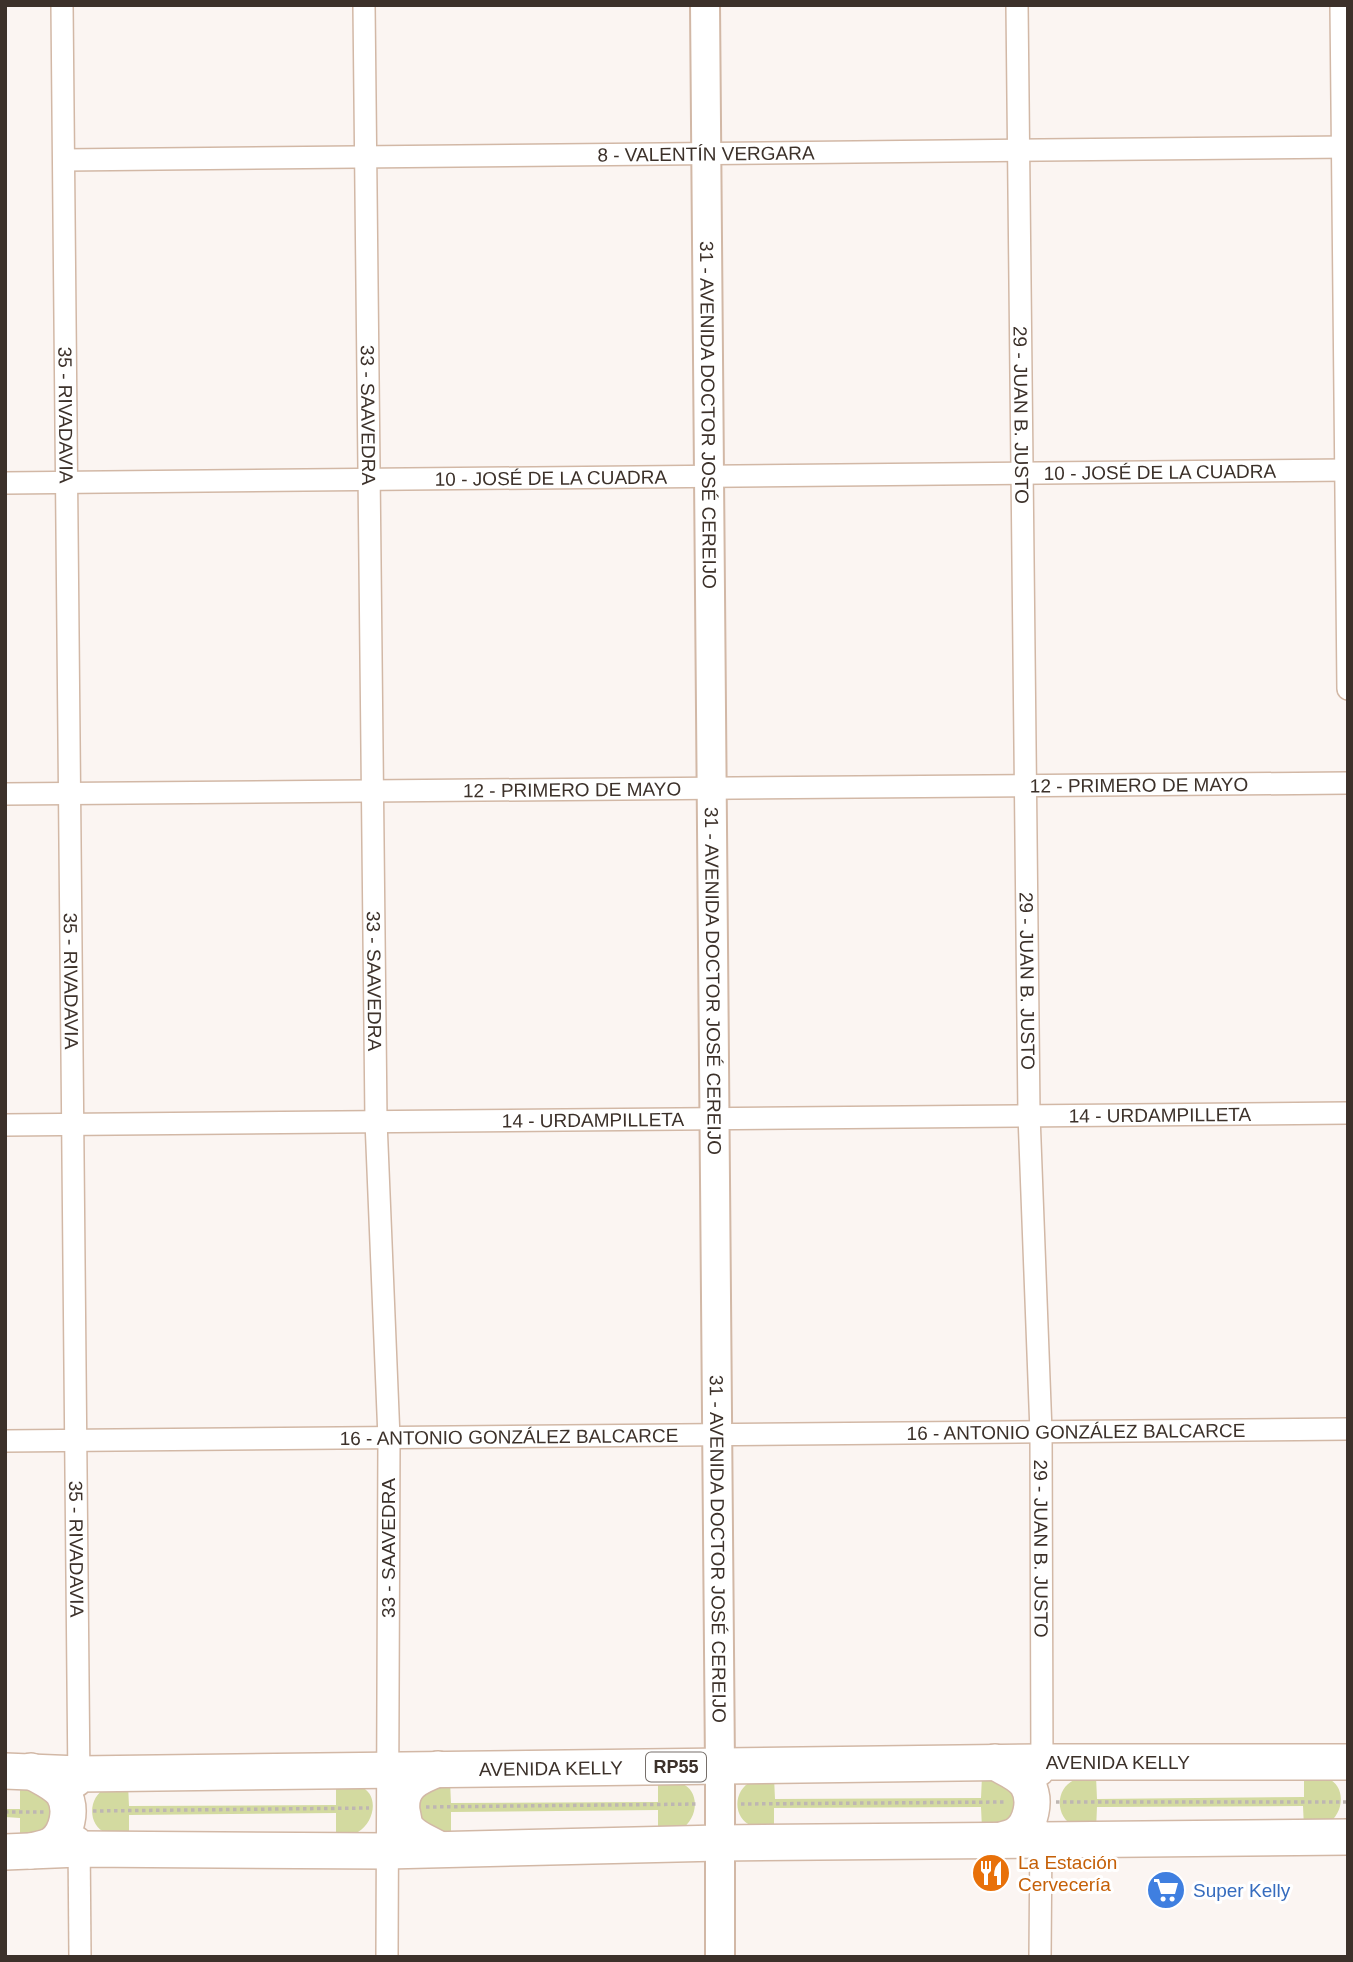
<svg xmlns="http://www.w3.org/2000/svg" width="1353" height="1962" font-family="Helvetica,sans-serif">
	<rect width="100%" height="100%" fill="#fbf5f2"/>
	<g fill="#d3daa0">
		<path d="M1304 1775C1311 1775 1320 1775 1327 1778 1347 1786 1344 1814 1327 1824 1321 1827 1311 1827 1304 1828L1303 1806 1097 1807 1096 1830C1089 1828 1080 1828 1074 1826 1055 1817 1055 1789 1074 1780 1080 1777 1089 1777 1096 1776L1097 1799 1304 1797Z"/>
		<path d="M982 1776 1004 1779 1020 1802 1010 1821 982 1829 981 1807 774 1808V1831C767 1829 758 1829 752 1826 732 1818 733 1790 752 1781 758 1778 767 1778 774 1777L775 1799 981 1798Z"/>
		<path d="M658 1779C665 1780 674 1780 681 1783 701 1791 698 1819 681 1829 675 1832 665 1832 658 1833V1810L451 1812V1834L421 1825 416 1799 423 1789 450 1781 451 1803 658 1802Z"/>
		<path d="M336 1782C343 1783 352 1783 359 1786 380 1793 375 1822 358 1832 352 1836 344 1836 336 1836V1813L129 1815V1837C122 1836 113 1836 106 1833 87 1825 88 1797 106 1788 112 1785 121 1785 128 1784L129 1806 336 1805Z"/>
		<polygon points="20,1786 31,1786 56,1804 48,1831 20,1840 20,1818 5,1817 5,1809 20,1809"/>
	</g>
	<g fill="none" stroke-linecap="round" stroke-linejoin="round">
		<defs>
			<g id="minor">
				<path id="s1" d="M62 5 79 1785"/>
				<path id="s2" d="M364 5 376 1121 389 1438 387 1957"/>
				<path id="s3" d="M1017 5 1029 1115 1041 1432 1042 1774"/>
				<polyline points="1341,5 1348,689"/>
				<path id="s4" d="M64 160 1348 147"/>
				<path id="s5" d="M5 483 1348 470"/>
				<path id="s6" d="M5 794 1348 783"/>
				<path id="s7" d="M5 1125 1348 1113"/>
				<path id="s8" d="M5 1441 1348 1429"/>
				<polyline points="79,1838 80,1957"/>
				<polyline points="1040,1957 1041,1831"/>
			</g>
			<g id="tertiary">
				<path id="s9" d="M705 5 720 1767V1957"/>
			</g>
			<g id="primary">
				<path d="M438 1769C417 1777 399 1785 402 1811 403 1815 404 1824 406 1827 412 1837 429 1844 439 1849"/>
				<path id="s10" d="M5 1771 79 1774 1042 1762H1348"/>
				<path d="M31 1771C41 1777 56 1783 63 1793 73 1809 67 1834 53 1844 47 1848 38 1849 31 1851"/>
				<path d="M995 1842C1001 1840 1011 1838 1016 1835 1031 1826 1037 1800 1027 1784 1021 1774 1005 1768 995 1762"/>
				<polyline points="5,1852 79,1849 387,1851 719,1843 1348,1837"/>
			</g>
		</defs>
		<use href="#minor" stroke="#d2b8a6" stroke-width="24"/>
		<use href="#tertiary" stroke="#d2b8a6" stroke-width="32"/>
		<use href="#primary" stroke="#d2b8a6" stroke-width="38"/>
		<g stroke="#beb6b2" stroke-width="3.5" stroke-dasharray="3.5 3.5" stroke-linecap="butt">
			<polyline points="1056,1802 1348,1802"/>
			<polyline points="741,1804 1006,1802"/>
			<polyline points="426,1807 698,1804"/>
			<polyline points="93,1811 369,1808"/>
			<polyline points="5,1812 44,1812"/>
		</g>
		<use href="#minor" stroke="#fff" stroke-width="21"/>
		<use href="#tertiary" stroke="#fff" stroke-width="28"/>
		<use href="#primary" stroke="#fff" stroke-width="35"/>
	</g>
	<defs>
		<symbol id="restaurant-disc" viewBox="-11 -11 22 22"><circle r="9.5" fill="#e8710a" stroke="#fff"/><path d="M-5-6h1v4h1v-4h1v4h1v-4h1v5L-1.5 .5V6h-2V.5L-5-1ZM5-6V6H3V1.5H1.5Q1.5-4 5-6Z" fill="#fff"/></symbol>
		<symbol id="supermarket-disc" viewBox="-11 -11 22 22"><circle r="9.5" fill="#3f7fe0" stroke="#fff"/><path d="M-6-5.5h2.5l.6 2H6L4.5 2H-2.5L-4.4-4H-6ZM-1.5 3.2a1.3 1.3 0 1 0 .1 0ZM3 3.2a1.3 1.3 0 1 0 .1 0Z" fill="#fff"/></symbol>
	</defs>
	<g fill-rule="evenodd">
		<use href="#restaurant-disc" x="969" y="1851" width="44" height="44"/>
		<use href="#supermarket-disc" x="1144" y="1868" width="44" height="44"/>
	</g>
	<g text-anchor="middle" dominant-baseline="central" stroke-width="6" stroke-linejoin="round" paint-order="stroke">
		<rect fill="#fff" stroke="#766f6a" stroke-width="2" x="646" y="1752.5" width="60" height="29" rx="5"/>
		<g font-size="18" font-weight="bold" fill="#3c312a">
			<text x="676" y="1767">RP55</text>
		</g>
		<g font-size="19" fill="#3c312a" stroke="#fff">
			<text stroke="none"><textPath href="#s4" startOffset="642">8 - VALENTÍN VERGARA</textPath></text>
			<text stroke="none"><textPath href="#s1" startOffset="410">35 - RIVADAVIA</textPath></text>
			<text stroke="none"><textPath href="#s2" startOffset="410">33 - SAAVEDRA</textPath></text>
			<text stroke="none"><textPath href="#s9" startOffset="410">31 - AVENIDA DOCTOR JOSÉ CEREIJO</textPath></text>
			<text stroke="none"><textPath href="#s3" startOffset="410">29 - JUAN B. JUSTO</textPath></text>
			<text stroke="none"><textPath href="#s5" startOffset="1155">10 - JOSÉ DE LA CUADRA</textPath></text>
			<text stroke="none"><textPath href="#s5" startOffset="546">10 - JOSÉ DE LA CUADRA</textPath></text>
			<text stroke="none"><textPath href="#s6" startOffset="1134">12 - PRIMERO DE MAYO</textPath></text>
			<text stroke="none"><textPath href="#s6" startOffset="567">12 - PRIMERO DE MAYO</textPath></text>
			<text stroke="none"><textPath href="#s1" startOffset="976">35 - RIVADAVIA</textPath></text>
			<text stroke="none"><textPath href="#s2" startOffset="976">33 - SAAVEDRA</textPath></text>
			<text stroke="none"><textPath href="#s9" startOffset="976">31 - AVENIDA DOCTOR JOSÉ CEREIJO</textPath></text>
			<text stroke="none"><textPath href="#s3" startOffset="976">29 - JUAN B. JUSTO</textPath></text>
			<text stroke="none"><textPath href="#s7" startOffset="1155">14 - URDAMPILLETA</textPath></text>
			<text stroke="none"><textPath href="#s7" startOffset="588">14 - URDAMPILLETA</textPath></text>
			<text stroke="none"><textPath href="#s8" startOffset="1071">16 - ANTONIO GONZÁLEZ BALCARCE</textPath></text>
			<text stroke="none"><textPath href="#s8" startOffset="504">16 - ANTONIO GONZÁLEZ BALCARCE</textPath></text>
			<text stroke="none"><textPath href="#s1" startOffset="1544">35 - RIVADAVIA</textPath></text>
			<text transform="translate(388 1548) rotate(-90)">33 - SAAVEDRA</text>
			<text stroke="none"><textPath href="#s9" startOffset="1544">31 - AVENIDA DOCTOR JOSÉ CEREIJO</textPath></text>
			<text stroke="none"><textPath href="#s3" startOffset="1544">29 - JUAN B. JUSTO</textPath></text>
			<text stroke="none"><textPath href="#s10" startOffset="1113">AVENIDA KELLY</textPath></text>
			<text stroke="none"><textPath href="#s10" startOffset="546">AVENIDA KELLY</textPath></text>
		</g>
		<g font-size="19" fill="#c56008" stroke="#fff" text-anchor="start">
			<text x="1018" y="1862">La Estación<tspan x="1018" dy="22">Cervecería</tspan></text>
		</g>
		<g font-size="19" fill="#366cbe" stroke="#fff" text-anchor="start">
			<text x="1193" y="1890">Super Kelly</text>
		</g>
	</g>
	<rect width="1353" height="1962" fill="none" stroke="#3c312a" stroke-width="14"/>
</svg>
